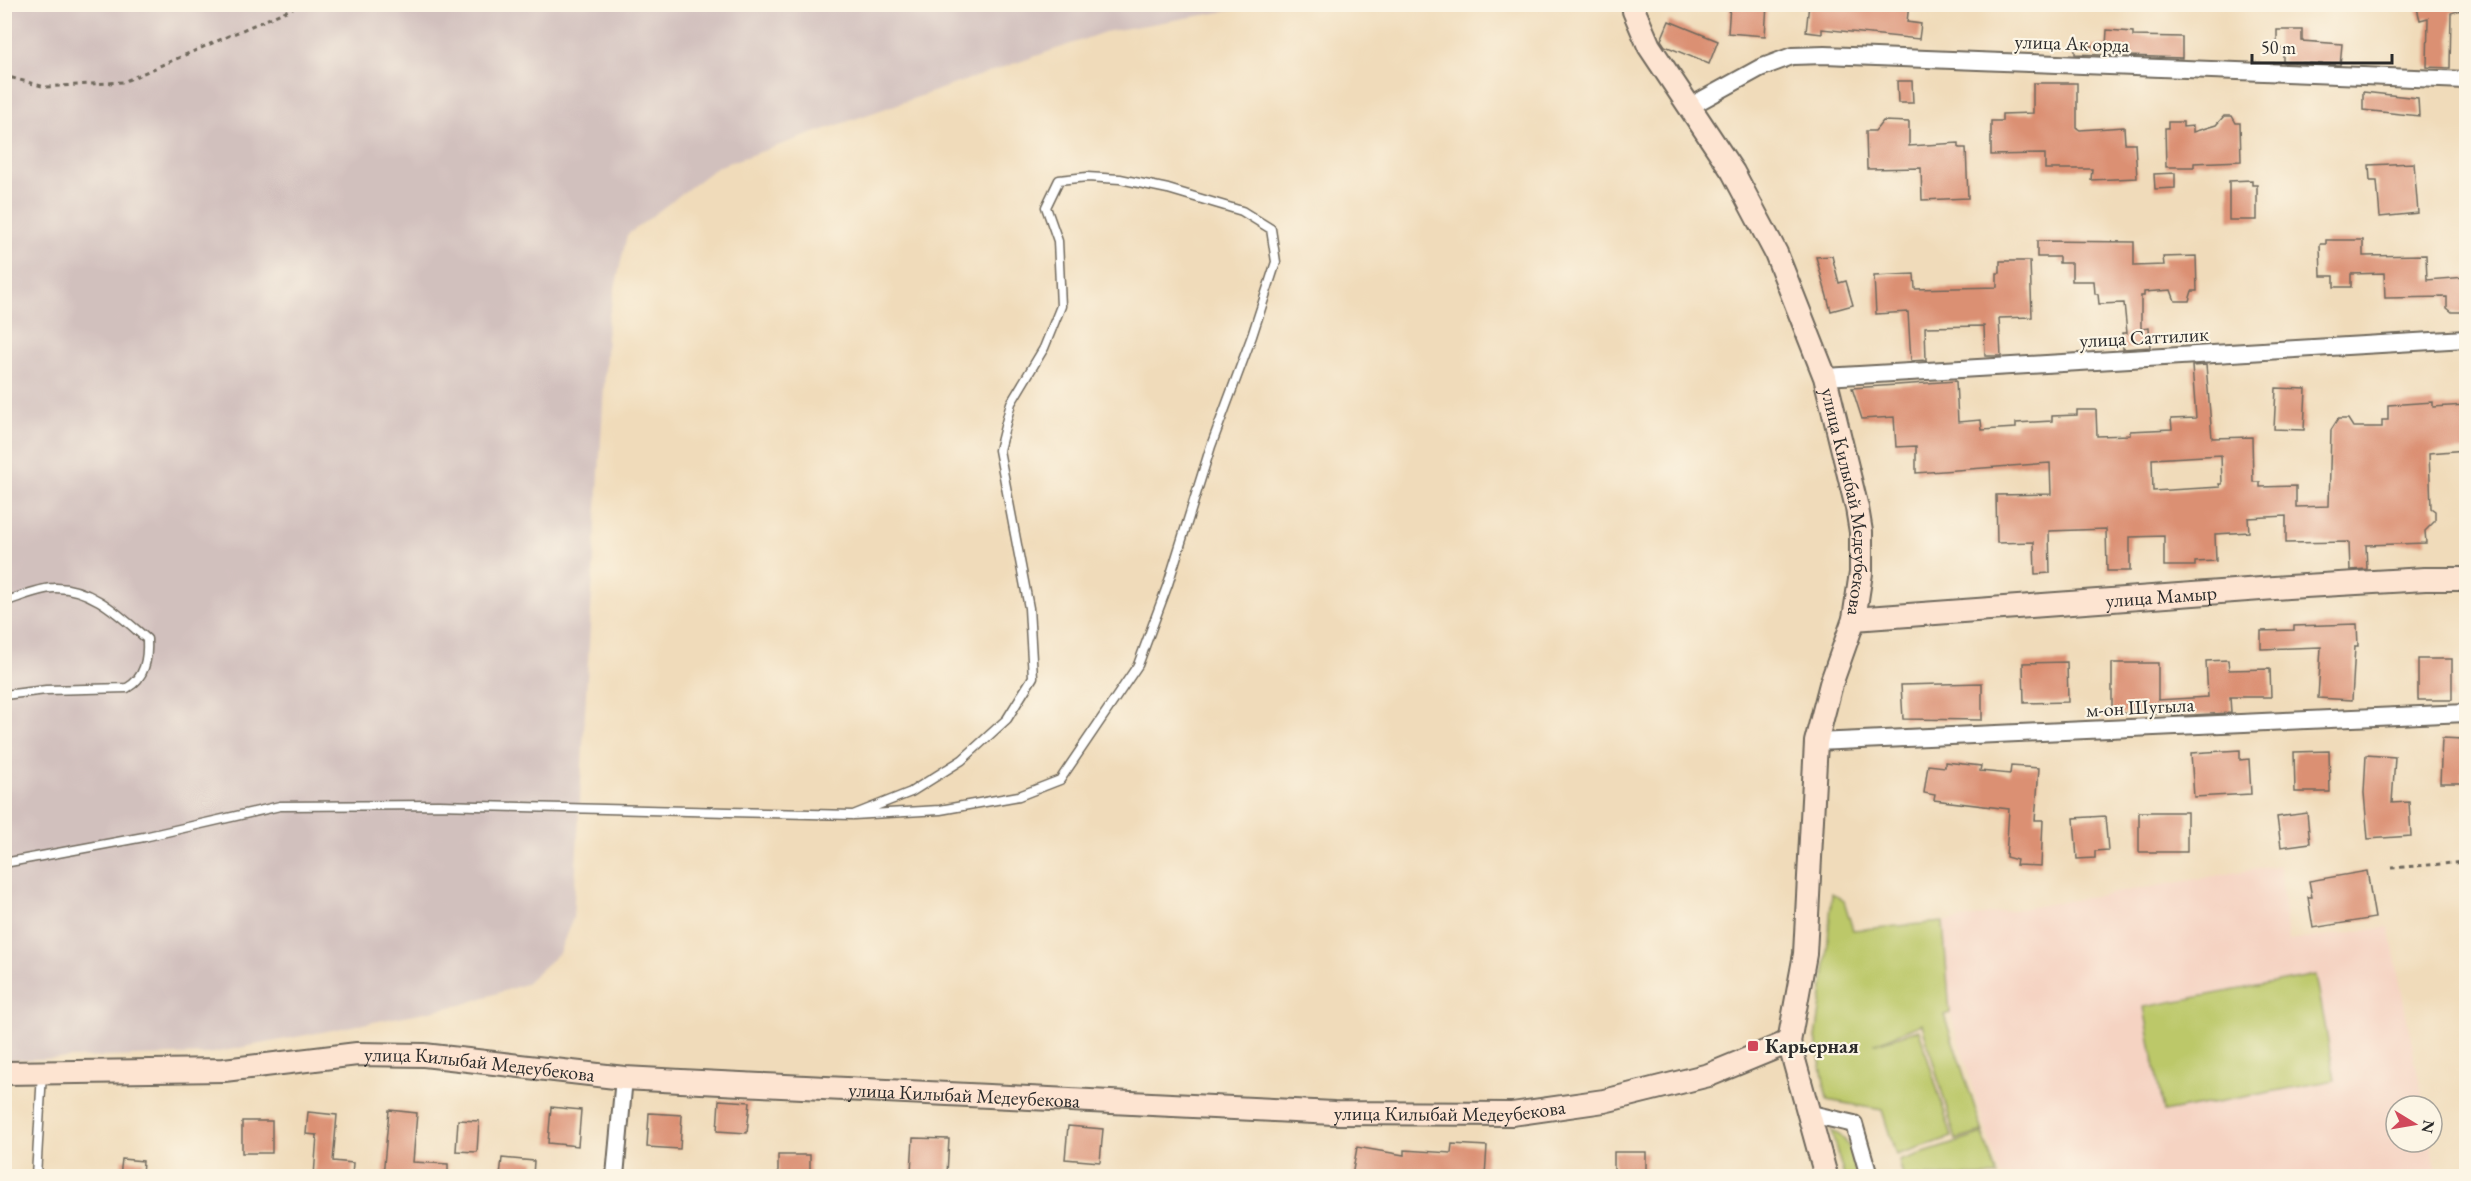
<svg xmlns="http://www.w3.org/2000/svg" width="2471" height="1181" font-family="'EB Garamond',serif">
	<rect width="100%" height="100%" fill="#fcf5e5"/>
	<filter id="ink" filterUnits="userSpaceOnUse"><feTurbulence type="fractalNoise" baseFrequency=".0167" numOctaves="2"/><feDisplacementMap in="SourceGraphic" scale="12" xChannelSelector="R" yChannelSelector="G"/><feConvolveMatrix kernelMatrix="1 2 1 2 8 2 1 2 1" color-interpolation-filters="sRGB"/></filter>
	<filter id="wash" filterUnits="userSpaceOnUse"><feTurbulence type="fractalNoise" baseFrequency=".008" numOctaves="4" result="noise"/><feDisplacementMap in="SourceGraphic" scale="24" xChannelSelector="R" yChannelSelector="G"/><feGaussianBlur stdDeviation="1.35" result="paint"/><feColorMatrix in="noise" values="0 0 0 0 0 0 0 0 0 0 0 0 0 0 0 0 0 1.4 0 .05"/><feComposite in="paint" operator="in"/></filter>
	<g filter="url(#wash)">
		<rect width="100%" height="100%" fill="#f0dbba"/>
		<polygon fill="#f5d3c2" points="2280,865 2288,941 2389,927 2424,1106 2396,1106 2396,1142 2431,1142 2437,1176 2000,1176 1950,1013 1943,922"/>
		<polygon fill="#d1c0bd" points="4,5 1286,5 1256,6 1105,32 717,167 627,235 608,320 573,918 559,953 525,984 461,1005 208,1054 5,1060"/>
		<g fill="#bcc869" stroke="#747a4a" stroke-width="1.5">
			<polygon points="1832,893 1844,901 1853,930 1943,922 1950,1013 1944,1015 1983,1132 1956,1140 1922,1024 1873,1044 1919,1030 1952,1137 1896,1155 1882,1110 1827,1100 1816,1038 1825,974"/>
			<polygon points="2316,975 2335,1080 2163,1112 2144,1007"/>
			<path d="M1831 1131C1852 1138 1851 1157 1857 1176H1844Z"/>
			<polygon points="1983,1134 1997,1176 1903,1176 1899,1161"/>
		</g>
		<g id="blocks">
			<g fill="#db9073" fill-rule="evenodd">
				<polygon points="1730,4 1767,4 1765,36 1728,33"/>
				<polygon points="1809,4 1909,4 1907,22 1921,24 1919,39 1822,29 1822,34 1806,32"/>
				<polygon points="2416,4 2461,4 2461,10 2451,13 2450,68 2427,67 2428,18 2420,20"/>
				<polygon points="1669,21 1718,41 1709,64 1665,46 1661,40"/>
				<polygon points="2107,30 2133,32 2133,36 2182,37 2182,58 2075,54 2075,46 2106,46"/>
				<polygon points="2277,30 2302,30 2302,41 2342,44 2340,65 2283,62 2283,48 2277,48"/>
				<polygon points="1897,81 1912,81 1913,103 1898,103"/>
				<polygon points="2033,83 2077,83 2077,128 2080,130 2124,127 2125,143 2135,143 2137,178 2091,180 2092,169 2045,169 2045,154 1991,155 1991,121 2002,121 2002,114 2033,113"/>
				<polygon points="2363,92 2418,98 2419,116 2363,110"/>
				<polygon points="2224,116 2232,116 2236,123 2240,123 2241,161 2194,163 2194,167 2166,167 2165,128 2168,128 2168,122 2183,122 2183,127 2193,126 2193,132 2216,125"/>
				<polygon points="1883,121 1909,122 1909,146 1959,143 1959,148 1966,148 1968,198 1922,200 1921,168 1867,169 1866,131 1875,131"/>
				<polygon points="2414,163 2418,213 2380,217 2377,181 2370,181 2369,165"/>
				<polygon points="2175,173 2175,188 2155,189 2154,174"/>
				<polygon points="2252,180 2252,185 2257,185 2257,220 2229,220 2229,181"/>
				<polygon points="2326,240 2363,240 2363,256 2426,255 2427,280 2466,277 2466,312 2452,312 2447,308 2447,297 2385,298 2384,273 2351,274 2351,287 2334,287 2334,276 2321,276 2320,244 2326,244"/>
				<polygon points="2037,241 2134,242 2134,266 2164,265 2163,257 2196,256 2197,291 2192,291 2189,301 2175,301 2171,290 2144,292 2144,296 2141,296 2141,329 2149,328 2150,347 2123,349 2122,333 2127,333 2124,303 2099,304 2098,294 2095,294 2094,281 2072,281 2072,263 2059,263 2059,257 2037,257"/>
				<polygon points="1832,256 1839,283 1846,281 1853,305 1831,311 1816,257"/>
				<polygon points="2000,261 2030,261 2032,317 1999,318 2001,356 1985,356 1984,326 1925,327 1926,360 1911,361 1908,312 1876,314 1874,276 1914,274 1915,289 1997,287 1997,273 2000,273"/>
				<path d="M2206 365 2212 438 2252 437 2253 482H2260V487L2296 486V507L2329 506 2331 430 2338 419H2348L2353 427H2382V420H2388V405L2433 402V407L2466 405V450L2429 453 2431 508 2435 511V521L2425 531 2426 543 2366 545 2367 569 2350 570 2349 542 2286 543V516L2248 518 2249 532 2215 534 2216 561 2195 562V566H2164V536L2130 537V571H2107L2106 529 2049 531 2050 573 2035 574 2034 542 1997 543 1996 495 2051 494 2050 463 1916 473V446L1896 447 1894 417 1862 419 1852 388 1956 381 1958 422 1981 420 1982 430 2016 428V423L2052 421V416L2077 415V410H2096L2097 436 2130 435V431L2172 429 2171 419 2196 418 2192 366ZM2221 455 2222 484H2219L2220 487 2153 491 2152 459Z"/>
				<polygon points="2276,388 2306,389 2304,430 2274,429"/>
				<polygon points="2357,624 2358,646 2355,646 2352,700 2318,698 2321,647 2261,649 2261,631 2294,630 2294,626"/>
				<rect x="2418" y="659" width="34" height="41"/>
				<polygon points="2228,660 2229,670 2270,669 2271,697 2230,697 2231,713 2173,716 2172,714 2112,713 2112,663 2158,663 2158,700 2208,697 2206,661"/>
				<polygon points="2067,662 2068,702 2024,703 2023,663"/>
				<polygon points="1982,683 1982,720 1903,719 1901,685"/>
				<polygon points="2442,738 2463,739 2462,783 2440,783"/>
				<polygon points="2240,750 2240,760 2249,759 2251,794 2194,797 2191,753"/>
				<polygon points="2329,751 2330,792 2295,792 2294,752"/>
				<polygon points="2366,755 2395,757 2392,803 2409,802 2411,836 2368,839 2364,793"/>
				<polygon points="1945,762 1981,766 1980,771 2010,774 2011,766 2039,768 2035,820 2043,820 2041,866 2016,865 2017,860 2006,857 2009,809 1934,800 1935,795 1924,793 1928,765 1945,767"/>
				<rect x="2139" y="812" width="48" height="40"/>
				<polygon points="2307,813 2310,843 2281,847 2277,817"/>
				<polygon points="2105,816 2108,850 2095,851 2095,858 2077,859 2074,818"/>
				<polygon points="2367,871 2375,918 2313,928 2308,897 2312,897 2309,881"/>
				<polygon points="719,1100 750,1102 747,1133 717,1131"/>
				<polygon points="551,1107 581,1110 578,1146 548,1143"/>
				<polygon points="389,1110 417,1113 413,1162 448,1164 448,1176 383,1176"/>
				<polygon points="308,1112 337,1115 333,1161 353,1163 352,1176 314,1176 317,1135 306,1134"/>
				<polygon points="649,1113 682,1115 680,1149 647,1147"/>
				<polygon points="458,1120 479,1121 477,1152 456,1151"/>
				<rect x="242" y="1121" width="30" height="32"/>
				<polygon points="1068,1126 1103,1129 1100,1162 1065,1159"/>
				<polygon points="913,1138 949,1139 947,1174 911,1172"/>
				<polygon points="1452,1144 1487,1146 1485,1176 1352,1176 1357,1147 1404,1155 1404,1150 1451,1153"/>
				<rect x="1614" y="1152" width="32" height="24"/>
				<rect x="778" y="1155" width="32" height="21"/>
				<polygon points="502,1158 534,1161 533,1176 500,1176"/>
				<polygon points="122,1159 143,1161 142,1176 120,1176"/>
			</g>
		</g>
	</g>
	<g filter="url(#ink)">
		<use href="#blocks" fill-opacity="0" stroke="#70695d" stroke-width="1.5"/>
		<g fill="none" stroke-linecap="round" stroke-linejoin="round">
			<defs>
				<g id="lane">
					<path d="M4 602C20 597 39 588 54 588 92 587 120 616 147 639 148 659 145 678 127 688L46 690 4 695"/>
					<polyline points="4,863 144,837 280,806 439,805 853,815 940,810 1019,796 1060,780 1138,665 1168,584 1211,446 1252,336 1276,262 1271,229 1242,211 1168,189 1120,179 1087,177 1059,180 1046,207 1058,241 1061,306 1044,348 1011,403 999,450 1029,608 1033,677 1007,719 962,760 911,792 853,815"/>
					<polyline points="36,1176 42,1073"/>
				</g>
				<g id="street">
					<polyline points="1689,107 1760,68 1792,56 1825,55 2466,80"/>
					<polyline points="1825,377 2466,339"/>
					<polyline points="1816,742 2466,713"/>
					<polyline points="1807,1113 1854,1124 1869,1176"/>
					<polyline points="615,1176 624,1078"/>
				</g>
				<g id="secondary">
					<path id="s1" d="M1634 4V11L1649 46 1733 172 1776 253 1825 377 1857 508 1861 532V573L1854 619 1831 684 1816 742 1805 954 1789 1042 1826 1176"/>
					<path id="s2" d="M1854 619 2288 587 2425 579H2466"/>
					<path id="s3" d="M4 1073 224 1070 357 1054 424 1055 624 1078 681 1081 1334 1113 1512 1114 1604 1101 1709 1075 1789 1042"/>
				</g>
			</defs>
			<use href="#lane" stroke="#70695d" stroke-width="11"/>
			<use href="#street" stroke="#70695d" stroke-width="20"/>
			<use href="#secondary" stroke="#70695d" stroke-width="26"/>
			<g stroke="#70695d" stroke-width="3" stroke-dasharray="4.5 4.5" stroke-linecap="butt">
				<polyline points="4,73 9,77 45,87 123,82 302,4"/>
				<polyline points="2391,868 2466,862"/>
			</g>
			<use href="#lane" stroke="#fff" stroke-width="8"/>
			<use href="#street" stroke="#fff" stroke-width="16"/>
			<use href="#secondary" stroke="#fde4d1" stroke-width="22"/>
		</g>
	</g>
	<rect fill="#d1495b" stroke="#fcf5e5" stroke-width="2" x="1747" y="1040" width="12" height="12" rx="3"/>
	<g text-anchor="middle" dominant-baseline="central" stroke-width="4.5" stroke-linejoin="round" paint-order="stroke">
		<g font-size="20" fill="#2b2b2b" stroke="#fcf5e5">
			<text transform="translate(2072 43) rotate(2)">улица Ак орда</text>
			<text transform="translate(2144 337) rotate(-3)">улица Саттилик</text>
			<text stroke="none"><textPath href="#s1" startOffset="549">улица Килыбай Медеубекова</textPath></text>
			<text stroke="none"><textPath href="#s2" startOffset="308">улица Мамыр</textPath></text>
			<text transform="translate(2140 707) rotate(-3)">м-он Шугыла</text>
			<text stroke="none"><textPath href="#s3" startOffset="477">улица Килыбай Медеубекова</textPath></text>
			<text stroke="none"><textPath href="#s3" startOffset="963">улица Килыбай Медеубекова</textPath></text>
			<text stroke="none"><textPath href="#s3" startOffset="1449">улица Килыбай Медеубекова</textPath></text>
		</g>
		<g font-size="20" font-weight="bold" fill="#2b2b2b" stroke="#fcf5e5" text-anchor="start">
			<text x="1765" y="1046">Карьерная</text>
		</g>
	</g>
	<rect width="2471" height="1181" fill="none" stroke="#fcf5e5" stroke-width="24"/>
	<g transform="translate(2414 1124) rotate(101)"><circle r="28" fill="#fcf5e5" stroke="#a8a49b" stroke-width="1.5"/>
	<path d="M0-4.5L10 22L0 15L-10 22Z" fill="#d1495b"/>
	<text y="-9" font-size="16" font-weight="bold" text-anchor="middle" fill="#2b2b2b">N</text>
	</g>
	<path d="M2252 54v9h140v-9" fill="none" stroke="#2b2b2b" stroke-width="3"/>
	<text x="2261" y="54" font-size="18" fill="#2b2b2b" stroke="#fcf5e5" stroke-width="4.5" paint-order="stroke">50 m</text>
</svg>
